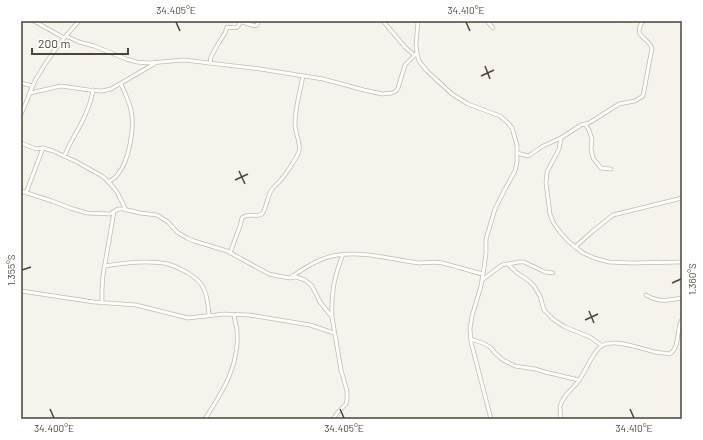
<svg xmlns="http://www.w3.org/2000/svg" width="703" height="440" font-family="Barlow,sans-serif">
	<rect width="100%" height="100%" fill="#f6f3ec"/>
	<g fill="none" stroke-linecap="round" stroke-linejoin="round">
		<defs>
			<g id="street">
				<polyline points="34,21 64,38"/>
				<polyline points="383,21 405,47 414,55"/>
				<polyline points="418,21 416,45 417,54 419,61 426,70 452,94 468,104 500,116 508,123 512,128 517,145 517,162 515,171 504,191 495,209 486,239 486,253 484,268 481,286 472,316 470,329 471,342 491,419"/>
				<polyline points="487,21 493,28"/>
				<polyline points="66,36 79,42 94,46 126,59 137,62 149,63 184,60 260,69 323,79 364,90 382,94 392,93 396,91 398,88 405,65 417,53"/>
				<path d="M210 63 211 57 218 44 225 33 227 27C234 27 237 31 240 22H242L255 26 257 25 259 21"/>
				<polyline points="21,83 33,86"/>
				<polyline points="30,93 61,86 89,90 102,91 111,89 154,64"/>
				<path d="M21 114C27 102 30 90 36 79 48 58 63 38 79 21"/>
				<polyline points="585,124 589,130 592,139 591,149 593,158 601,168 611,169"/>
				<polyline points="561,138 559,149 547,172 546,183 550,214 553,222 560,232 568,241 583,253 594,258 609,262 632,263 682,262"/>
				<polyline points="21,143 36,149 43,148 53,151 75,161 102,176 109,182 117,192 126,210"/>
				<path d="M517 153 528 156 530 155 543 146 561 138 581 125 589 123 619 104 635 101 643 96 652 48C647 36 632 37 643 21"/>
				<path d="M64 156C67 152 68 147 71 142 80 126 90 109 93 90"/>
				<path d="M108 182C112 180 116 177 118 174 129 161 135 127 131 110 129 101 125 93 121 84"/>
				<polyline points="21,191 52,201 70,208 87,213 110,214 118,209 123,209 140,213 157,215 168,222 177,232 187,238 194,241 227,251 269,274 278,276 290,278 296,277 305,280 312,286 320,302 332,317 341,370 347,391 347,400 346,404 338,412 333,419"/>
				<polyline points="26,193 43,148"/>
				<polyline points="575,247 593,231 613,215 682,198"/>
				<path d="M230 253 240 226 242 218C249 212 257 218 262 214 265 212 268 195 271 191 273 187 276 185 279 182 284 177 297 158 299 151 301 143 295 133 295 124 295 108 300 92 303 76"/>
				<polyline points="508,264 516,272 529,281 534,286 540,296 544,310 554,320 565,327 590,337 601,345"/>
				<path d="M105 266C123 263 150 260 168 264 175 266 181 269 188 273 194 277 200 281 203 287 208 296 208 306 209 315"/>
				<path d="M291 277C306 267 321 257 338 255 366 251 393 260 420 263 428 263 435 261 442 263 456 266 469 271 483 274"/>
				<polyline points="482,280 502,265 519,262 524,262 545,272 553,273"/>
				<polyline points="21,291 94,302 136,305 188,318 224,314 249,315 310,325 334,333"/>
				<path d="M646 295C660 303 667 300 682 298"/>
				<polyline points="102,303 102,289 103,275 114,212"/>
				<path d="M332 317C331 292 334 278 343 254"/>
				<polyline points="471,339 485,344 491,348 495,353 503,360 515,366 535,369 545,372 579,380"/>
				<path d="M205 419C223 391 240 365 237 330 236 325 235 320 234 315"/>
				<path d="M560 419C561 415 560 411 560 407 562 396 574 388 580 379 586 370 591 356 599 348 610 336 641 349 655 352 660 353 665 353 670 354 678 348 677 338 679 329 679 325 681 322 682 319"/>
			</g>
		</defs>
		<use href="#street" stroke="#c2bbae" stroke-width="4.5"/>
		<use href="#street" stroke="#fff" stroke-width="3"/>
	</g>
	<path fill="none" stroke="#4b4439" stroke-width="1.5" d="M176 22 180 31M466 22 470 31M485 66 490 79M481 76 494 70M239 171 245 184M235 180 248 174M22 270 31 267M672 283 681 279M589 311 594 323M585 320 598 314M50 409 54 418M340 409 344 418M630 409 634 418"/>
	<rect width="703" height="440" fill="none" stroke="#ffffff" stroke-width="44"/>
	<path d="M32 48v6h96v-6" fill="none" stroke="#4b4439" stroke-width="2"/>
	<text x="38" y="48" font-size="12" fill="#4b4439" stroke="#ffffff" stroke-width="3" paint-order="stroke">200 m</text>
	<rect x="22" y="22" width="659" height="396" fill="none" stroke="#4b4439" stroke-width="1.5"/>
	<g font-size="10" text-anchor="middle" fill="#4b4439">
		<text x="176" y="14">34.405°E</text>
		<text x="466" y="14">34.410°E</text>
		<text transform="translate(11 270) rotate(-90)" y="4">1.355°S</text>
		<text transform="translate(692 279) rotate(-90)" y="4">1.360°S</text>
		<text x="54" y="432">34.400°E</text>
		<text x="344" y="432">34.405°E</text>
		<text x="634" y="432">34.410°E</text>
	</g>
</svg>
